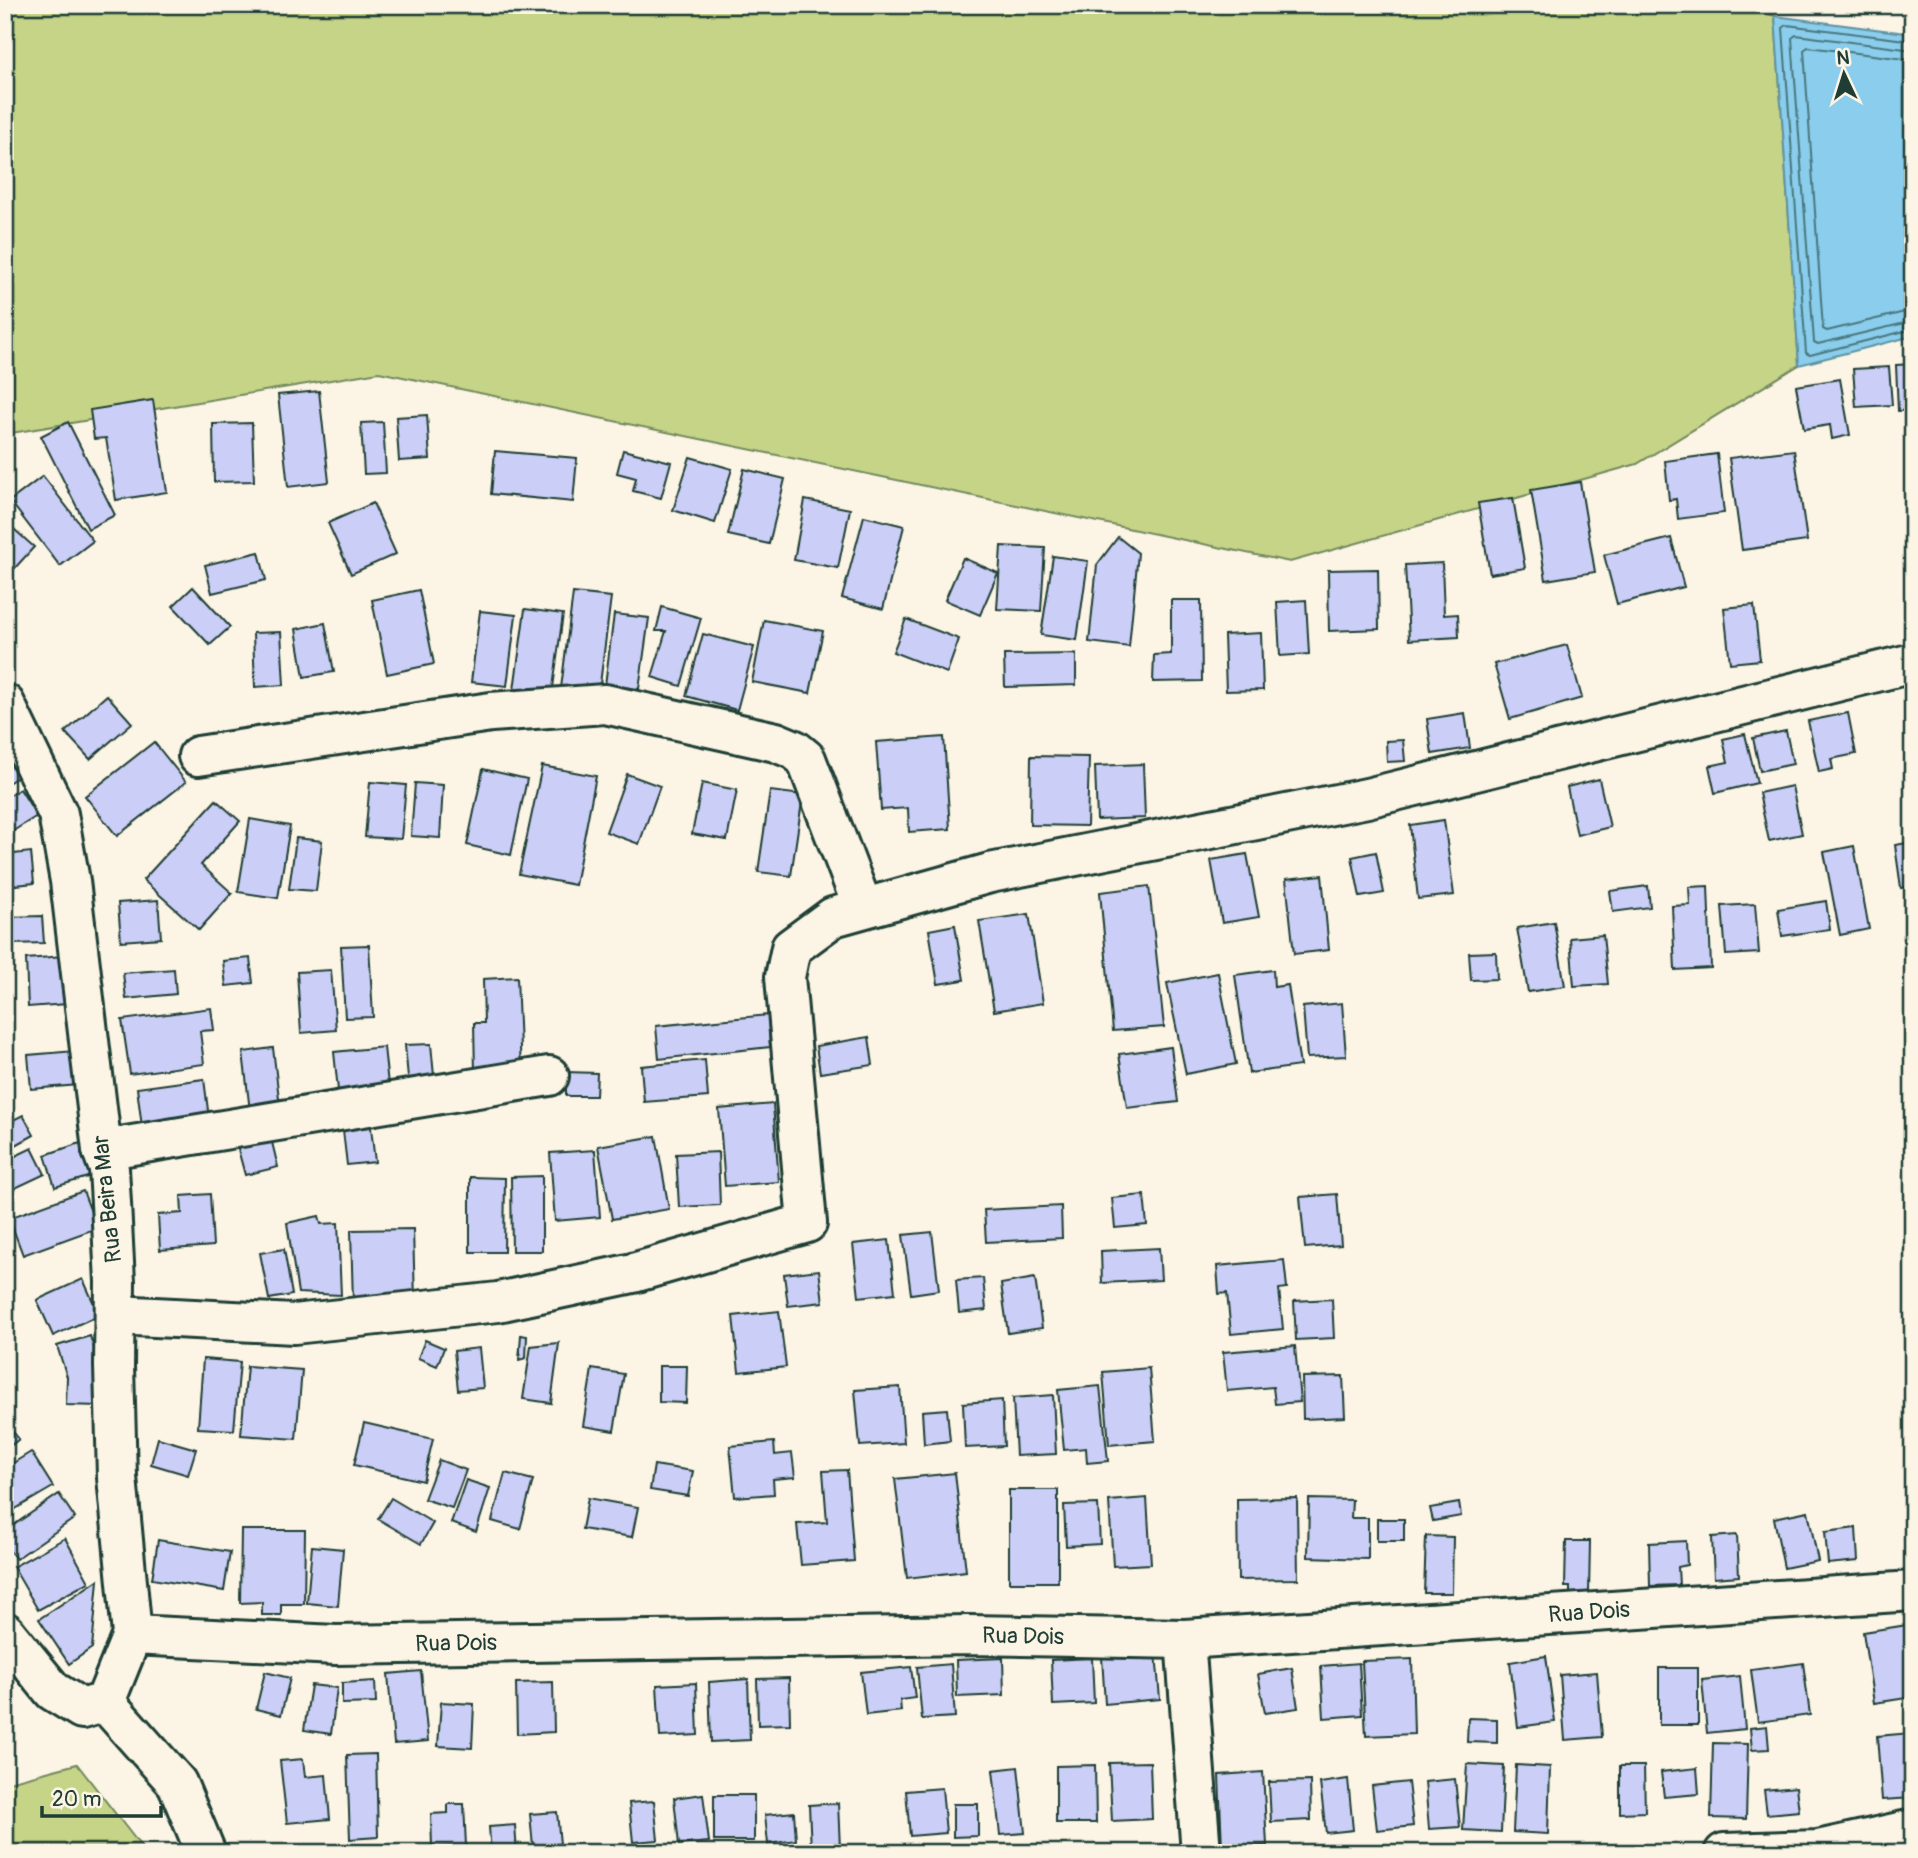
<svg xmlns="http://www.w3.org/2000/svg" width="1918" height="1858" font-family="Pangolin,sans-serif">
	<rect width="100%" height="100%" fill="#fcf5e5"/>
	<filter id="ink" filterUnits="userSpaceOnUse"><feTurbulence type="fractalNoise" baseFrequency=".0143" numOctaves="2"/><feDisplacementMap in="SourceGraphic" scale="14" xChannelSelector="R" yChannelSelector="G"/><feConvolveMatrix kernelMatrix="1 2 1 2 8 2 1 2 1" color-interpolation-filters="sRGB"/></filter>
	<g filter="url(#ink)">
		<g fill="#c6d488" stroke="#72885e" stroke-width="2">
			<polygon points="5,5 1743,5 1775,16 1799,365 1637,464 1290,562 379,372 5,434"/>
			<polygon points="77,1764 146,1853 5,1853 5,1783"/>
		</g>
		<polygon fill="#8acdec" stroke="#5f93a2" stroke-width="2" points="1775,16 1913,34 1913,336 1799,365"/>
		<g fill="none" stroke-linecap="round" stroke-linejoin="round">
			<g stroke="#4a777e" stroke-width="2">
				<polyline points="1913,41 1787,25 1783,28 1806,353 1810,355 1913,329"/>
				<polyline points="1913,50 1796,35 1792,38 1814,342 1818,344 1913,321"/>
				<polyline points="1913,60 1808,47 1804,50 1823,329 1827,331 1913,310"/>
			</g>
		</g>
		<g fill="#cbcef6" stroke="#1f3d34" stroke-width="2">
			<polygon points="1913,364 1913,410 1898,411 1896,365"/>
			<polygon points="1889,367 1892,405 1856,407 1853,369"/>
			<polygon points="1840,379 1850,435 1832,439 1830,425 1804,429 1796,386"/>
			<polygon points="319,391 329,482 288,487 278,395"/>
			<polygon points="153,400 167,492 116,500 106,438 94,439 90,410"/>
			<polygon points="427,415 430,459 399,461 396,417"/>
			<polygon points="68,422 115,515 88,529 41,436"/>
			<polygon points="383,422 386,473 364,474 361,423"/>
			<polygon points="252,423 254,481 214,482 213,424"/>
			<polygon points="623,450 671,462 661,498 633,491 636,478 617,473"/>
			<polygon points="1794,450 1807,541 1742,550 1729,458"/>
			<polygon points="495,451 577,458 573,502 491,494"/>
			<polygon points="1717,454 1724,513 1678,519 1676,499 1669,500 1665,461"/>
			<polygon points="690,457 732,469 715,523 673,510"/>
			<polygon points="744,469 785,479 769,544 728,535"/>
			<polygon points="43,476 93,541 60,566 10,501"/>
			<polygon points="1580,482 1595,572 1546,580 1531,490"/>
			<polygon points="1513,498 1525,568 1490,574 1478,503"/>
			<polygon points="805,500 850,509 838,568 794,560"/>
			<polygon points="373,503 396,554 351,574 328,523"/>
			<polygon points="864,516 904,526 883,609 842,598"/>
			<polygon points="5,521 34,547 5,579"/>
			<polygon points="1118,537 1138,553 1129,647 1089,642 1097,565"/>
			<polygon points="1671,538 1684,587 1617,604 1604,555"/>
			<polygon points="1001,546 1045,548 1041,611 997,609"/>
			<polygon points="259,552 266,580 212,593 205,565"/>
			<polygon points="1053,556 1088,561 1077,640 1041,635"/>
			<polygon points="963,558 998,573 980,615 945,600"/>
			<polygon points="1442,563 1444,615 1458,614 1459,637 1409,640 1405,565"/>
			<polygon points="1378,569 1379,629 1329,631 1328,570"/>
			<polygon points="193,587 230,627 210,645 173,606"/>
			<polygon points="419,590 434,664 387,674 372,600"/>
			<polygon points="573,593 611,597 599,692 561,688"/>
			<polygon points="1171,600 1201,600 1202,681 1153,682 1154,655 1171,654"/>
			<polygon points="1306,600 1309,654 1280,656 1277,602"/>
			<polygon points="1754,605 1760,660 1730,663 1724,608"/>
			<polygon points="662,607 701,618 681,686 652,677 666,631 656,631"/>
			<polygon points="525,609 563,614 552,695 514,690"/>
			<polygon points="480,611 516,615 507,686 471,682"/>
			<polygon points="614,614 649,618 639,689 605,685"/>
			<polygon points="906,619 959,639 947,673 893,652"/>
			<polygon points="764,620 823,631 810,693 752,682"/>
			<polygon points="325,623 334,672 304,677 296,629"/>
			<polygon points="281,632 284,685 255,687 253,633"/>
			<polygon points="1261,633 1263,690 1226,691 1224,635"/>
			<polygon points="703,634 754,647 737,710 686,696"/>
			<polygon points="1567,645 1582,698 1510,719 1494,664"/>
			<polygon points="1076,654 1076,685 1005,687 1004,655"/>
			<polygon points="107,695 132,723 90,759 65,732"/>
			<polygon points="1465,713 1470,748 1432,754 1427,719"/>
			<polygon points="1848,713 1856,754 1831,759 1833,769 1819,772 1808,721"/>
			<polygon points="1786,731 1793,764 1760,771 1753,738"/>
			<polygon points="1745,734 1757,783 1715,793 1709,766 1728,762 1723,739"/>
			<polygon points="944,737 950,829 909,832 908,808 881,810 876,742"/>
			<polygon points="1403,740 1405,761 1387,762 1386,741"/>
			<polygon points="154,742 186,782 117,836 85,796"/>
			<polygon points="5,754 19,776 5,785"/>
			<polygon points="1031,756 1089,757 1087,826 1030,825"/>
			<polygon points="1143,764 1145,818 1097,820 1095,766"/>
			<polygon points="542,766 596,776 575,885 519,874"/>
			<polygon points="483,769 527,779 511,855 467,845"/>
			<polygon points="627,774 660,786 639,844 606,832"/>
			<polygon points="1599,779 1610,827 1577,835 1567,787"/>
			<polygon points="370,782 406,785 401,839 365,837"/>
			<polygon points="415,783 443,785 440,838 411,836"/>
			<polygon points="702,783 737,790 727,840 692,834"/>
			<polygon points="1792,786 1802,834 1769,841 1759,793"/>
			<polygon points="20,789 37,816 5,836 5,798"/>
			<polygon points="770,791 803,795 791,876 758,872"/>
			<polygon points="216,800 240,821 201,865 232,893 199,930 143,880"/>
			<polygon points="250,819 290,826 278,898 238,892"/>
			<polygon points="1444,820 1454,895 1418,899 1410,825"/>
			<polygon points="296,838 322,841 316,891 289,889"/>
			<polygon points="1913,842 1913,886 1901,888 1895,845"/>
			<polygon points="1854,846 1869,929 1840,935 1824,852"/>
			<polygon points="31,852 34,883 7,886 9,905 5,905 5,855"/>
			<polygon points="1376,852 1384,893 1360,897 1352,857"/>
			<polygon points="1247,854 1259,917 1222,923 1211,860"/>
			<polygon points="1322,875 1329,950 1294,954 1286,879"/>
			<polygon points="1149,886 1164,1027 1113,1031 1100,892"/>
			<polygon points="1648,886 1650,907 1613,912 1610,891"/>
			<polygon points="1708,886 1711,968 1675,970 1672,906 1690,905 1689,887"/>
			<polygon points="158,900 161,938 121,941 118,903"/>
			<polygon points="1826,901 1830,929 1782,936 1778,909"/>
			<polygon points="1755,904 1759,953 1726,955 1722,906"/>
			<polygon points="1029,914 1043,1003 994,1011 979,921"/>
			<polygon points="42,916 44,943 13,944 12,936 5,937 5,917"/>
			<polygon points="1554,922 1565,986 1528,992 1517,928"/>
			<polygon points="955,925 964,980 938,984 929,930"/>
			<polygon points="1603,935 1608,984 1574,986 1570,938"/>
			<polygon points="369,945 373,1017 345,1018 341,946"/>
			<polygon points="1496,952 1497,979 1471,980 1469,953"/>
			<polygon points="64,956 67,1004 28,1007 26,959"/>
			<polygon points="250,958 253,983 226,986 223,961"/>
			<polygon points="174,969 176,994 126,999 123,973"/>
			<polygon points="331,970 336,1030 301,1033 297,972"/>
			<polygon points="1273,970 1274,987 1288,985 1300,1066 1249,1073 1235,975"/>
			<polygon points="1218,973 1236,1064 1186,1074 1167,983"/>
			<polygon points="517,977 521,1071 475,1073 474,1023 484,1023 483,979"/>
			<polygon points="1342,1003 1346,1056 1307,1058 1303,1007"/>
			<polygon points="211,1008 214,1030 200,1031 204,1064 130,1074 122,1020"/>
			<polygon points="768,1015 770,1047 659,1059 656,1026"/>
			<polygon points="869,1037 873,1065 820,1073 816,1046"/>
			<polygon points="431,1044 434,1076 408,1078 405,1045"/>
			<polygon points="384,1047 389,1094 339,1100 334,1052"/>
			<polygon points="1171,1047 1178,1102 1127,1108 1119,1054"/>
			<polygon points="273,1048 280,1107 250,1111 243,1052"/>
			<polygon points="75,1051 79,1085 31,1089 28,1055"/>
			<polygon points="705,1060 708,1097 644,1102 641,1066"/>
			<polygon points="566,1072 597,1073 596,1096 566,1096"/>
			<polygon points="204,1079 210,1126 142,1127 137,1088"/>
			<polygon points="773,1104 779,1182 725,1186 719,1109"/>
			<polygon points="23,1115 34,1135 5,1151 5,1124"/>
			<polygon points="370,1119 375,1162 347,1165 342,1122"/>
			<polygon points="270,1134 278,1167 245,1175 236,1142"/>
			<polygon points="656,1136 669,1209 612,1219 598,1146"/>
			<polygon points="80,1143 91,1176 55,1187 45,1155"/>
			<polygon points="32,1148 45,1174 9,1191 5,1184 5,1161"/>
			<polygon points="595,1150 600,1217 555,1221 550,1153"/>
			<polygon points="718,1152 720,1205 679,1207 676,1154"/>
			<polygon points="542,1176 542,1251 512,1251 511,1177"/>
			<polygon points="470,1177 505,1178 504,1252 470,1252"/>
			<polygon points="83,1191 97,1228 23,1255 9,1218"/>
			<polygon points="210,1194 213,1246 160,1250 158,1215 182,1213 181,1196"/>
			<polygon points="1337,1194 1341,1245 1305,1248 1300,1197"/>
			<polygon points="1144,1195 1147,1225 1115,1228 1112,1198"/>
			<polygon points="1061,1206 1062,1238 986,1242 984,1210"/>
			<polygon points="319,1216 321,1224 338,1223 341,1295 298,1293 287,1223"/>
			<polygon points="413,1229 415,1301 353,1303 351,1230"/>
			<polygon points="932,1232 939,1290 911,1294 903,1235"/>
			<polygon points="889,1240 895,1293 859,1297 853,1244"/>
			<polygon points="1159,1248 1161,1280 1102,1283 1101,1251"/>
			<polygon points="284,1249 292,1295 269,1299 260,1253"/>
			<polygon points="1284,1260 1287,1288 1279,1289 1283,1329 1231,1334 1227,1293 1219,1294 1217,1266"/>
			<polygon points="819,1270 823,1302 788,1306 784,1274"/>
			<polygon points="983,1278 986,1310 959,1313 956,1280"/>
			<polygon points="1035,1278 1042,1328 1008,1333 1001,1284"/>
			<polygon points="83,1279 99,1315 53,1336 37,1300"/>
			<polygon points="1332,1299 1334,1338 1296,1340 1294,1301"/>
			<polygon points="779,1311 786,1367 739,1372 733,1316"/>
			<polygon points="521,1335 527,1336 526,1358 519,1360"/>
			<polygon points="90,1336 100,1367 99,1406 66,1405 67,1377 57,1346"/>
			<polygon points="425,1340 444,1348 437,1366 418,1358"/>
			<polygon points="559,1343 551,1403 523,1399 531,1346"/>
			<polygon points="1295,1346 1300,1402 1275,1404 1273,1387 1227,1391 1223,1352"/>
			<polygon points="479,1348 483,1388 458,1390 454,1351"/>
			<polygon points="203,1359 240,1362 234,1430 198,1428"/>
			<polygon points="247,1366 302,1370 296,1439 241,1435"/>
			<polygon points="659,1366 687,1366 686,1403 659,1402"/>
			<polygon points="1149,1368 1155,1441 1109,1445 1103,1372"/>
			<polygon points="592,1369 624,1374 614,1431 583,1426"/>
			<polygon points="1343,1376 1345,1417 1303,1419 1302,1377"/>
			<polygon points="1100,1386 1108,1461 1087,1463 1086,1448 1064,1450 1058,1390"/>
			<polygon points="900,1387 904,1443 860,1446 855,1390"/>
			<polygon points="1053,1395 1056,1454 1016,1456 1013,1398"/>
			<polygon points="1002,1400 1004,1446 965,1448 963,1403"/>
			<polygon points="947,1409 950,1441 924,1444 922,1411"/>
			<polygon points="5,1422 19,1439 5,1450"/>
			<polygon points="364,1423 433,1439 423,1481 354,1465"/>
			<polygon points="158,1438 196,1449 188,1475 151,1464"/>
			<polygon points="774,1442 775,1455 792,1453 795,1477 773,1479 774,1494 735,1497 730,1446"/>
			<polygon points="31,1452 53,1487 5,1515 5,1468"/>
			<polygon points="439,1460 466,1470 452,1508 424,1499"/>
			<polygon points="654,1465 693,1471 688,1496 650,1490"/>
			<polygon points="847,1470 854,1561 801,1565 797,1524 827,1522 823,1471"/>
			<polygon points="505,1473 533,1480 520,1529 492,1521"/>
			<polygon points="955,1473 966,1571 907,1578 895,1479"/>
			<polygon points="466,1480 490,1488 476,1532 451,1523"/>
			<rect x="1009" y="1490" width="49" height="92"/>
			<polygon points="59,1494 75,1518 16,1559 5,1545 5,1531"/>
			<polygon points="391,1498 433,1523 421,1544 378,1519"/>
			<polygon points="588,1498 638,1507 632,1537 582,1529"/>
			<polygon points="1147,1498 1151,1564 1113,1566 1109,1501"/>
			<polygon points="1297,1498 1298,1579 1238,1580 1237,1499"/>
			<polygon points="1309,1499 1352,1500 1351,1518 1368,1518 1368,1559 1308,1557"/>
			<polygon points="1459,1503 1461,1516 1433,1521 1430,1508"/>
			<polygon points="1098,1504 1100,1544 1066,1546 1064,1505"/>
			<polygon points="1808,1511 1818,1561 1784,1568 1774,1518"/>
			<rect x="1377" y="1519" width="27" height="22"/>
			<polygon points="1856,1528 1858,1561 1828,1564 1825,1532"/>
			<polygon points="241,1530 305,1530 304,1604 281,1604 281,1615 262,1615 262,1602 240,1603"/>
			<polygon points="1737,1535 1739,1576 1714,1578 1712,1537"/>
			<polygon points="1426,1536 1453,1537 1452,1593 1424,1593"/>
			<polygon points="65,1538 89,1582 38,1610 13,1567"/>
			<polygon points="158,1540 230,1552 224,1591 152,1579"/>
			<polygon points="1566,1541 1590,1541 1589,1594 1570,1594 1570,1587 1565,1587"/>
			<polygon points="1686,1541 1687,1565 1678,1567 1679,1585 1650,1586 1649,1543"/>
			<polygon points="312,1546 343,1549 338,1606 307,1603"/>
			<polygon points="98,1580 92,1648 69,1664 39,1619"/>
			<polygon points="1907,1625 1913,1661 1913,1697 1874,1703 1863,1632"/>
			<polygon points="1156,1653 1160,1699 1105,1704 1102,1657"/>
			<polygon points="1546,1656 1555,1722 1518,1727 1510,1662"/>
			<polygon points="1003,1658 1004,1695 957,1697 956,1660"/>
			<polygon points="1092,1658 1094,1703 1053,1705 1051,1660"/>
			<polygon points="1412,1659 1414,1734 1366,1736 1362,1661"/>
			<polygon points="1359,1663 1362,1715 1324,1718 1321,1666"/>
			<polygon points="1803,1663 1810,1715 1758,1722 1751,1670"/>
			<polygon points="951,1664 955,1717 922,1719 917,1667"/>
			<polygon points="911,1667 915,1698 900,1700 901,1711 866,1715 861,1672"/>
			<polygon points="1292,1668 1298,1708 1265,1713 1258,1674"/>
			<rect x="1659" y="1668" width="39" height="57"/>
			<polygon points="421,1671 428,1741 394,1744 388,1674"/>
			<polygon points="265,1672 290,1678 281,1715 256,1709"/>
			<polygon points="1597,1672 1602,1737 1565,1740 1560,1675"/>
			<polygon points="1740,1676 1745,1729 1707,1733 1702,1680"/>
			<polygon points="789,1678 790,1724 758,1725 757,1679"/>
			<polygon points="748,1679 750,1740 711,1742 709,1682"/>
			<polygon points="375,1681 376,1703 342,1704 342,1683"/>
			<polygon points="553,1682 554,1732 517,1734 516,1683"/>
			<polygon points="696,1683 698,1735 660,1737 657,1685"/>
			<polygon points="311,1685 337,1688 331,1734 304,1730"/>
			<polygon points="441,1702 474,1704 472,1748 438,1746"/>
			<polygon points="1468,1718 1497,1719 1497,1743 1467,1742"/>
			<polygon points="1767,1726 1769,1749 1752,1750 1750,1728"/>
			<polygon points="1911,1733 1913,1798 1882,1800 1877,1736"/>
			<polygon points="1713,1743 1748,1744 1746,1819 1711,1818"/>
			<polygon points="376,1754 378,1837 350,1839 347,1755"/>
			<polygon points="303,1759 305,1777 326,1775 330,1819 287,1823 280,1761"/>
			<polygon points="1150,1762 1152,1819 1112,1821 1109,1763"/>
			<polygon points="1467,1764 1504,1766 1501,1832 1463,1830"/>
			<polygon points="1095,1765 1096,1823 1056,1823 1056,1766"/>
			<polygon points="1516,1765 1550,1767 1548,1834 1513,1832"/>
			<polygon points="1620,1766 1644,1766 1645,1812 1620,1813"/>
			<polygon points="1018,1767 1025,1833 1000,1835 993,1770"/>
			<polygon points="1697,1768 1699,1794 1664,1797 1661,1772"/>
			<polygon points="1263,1772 1267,1845 1222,1848 1219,1775"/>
			<polygon points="1348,1779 1353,1830 1326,1833 1320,1783"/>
			<polygon points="1455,1779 1460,1827 1429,1829 1425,1782"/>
			<polygon points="1310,1781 1311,1820 1271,1822 1269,1782"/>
			<polygon points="1408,1782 1413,1826 1377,1830 1372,1786"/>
			<polygon points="1796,1787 1799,1811 1767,1814 1764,1790"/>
			<polygon points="942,1788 946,1833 910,1836 906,1791"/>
			<polygon points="703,1794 709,1842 679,1845 674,1798"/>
			<rect x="714" y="1795" width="40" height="46"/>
			<polygon points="654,1801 658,1840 633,1842 629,1803"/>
			<polygon points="838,1803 840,1848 811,1850 809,1805"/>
			<polygon points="448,1804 464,1804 466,1846 432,1847 431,1814 448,1813"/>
			<polygon points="953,1804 978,1804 978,1836 953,1837"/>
			<polygon points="557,1812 560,1844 533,1846 530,1814"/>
			<polygon points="794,1812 796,1840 768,1844 765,1815"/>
			<polygon points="515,1825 517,1853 491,1853 489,1827"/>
		</g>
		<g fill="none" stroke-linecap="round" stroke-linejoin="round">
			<defs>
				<g id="minor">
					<polyline points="5,704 58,814 70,881 102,1150 109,1169 111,1203 115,1282 114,1366 117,1477 132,1635 105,1702"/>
					<polyline points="198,756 491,712 605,704 776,742 795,750 806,759 863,908"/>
					<polyline points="102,1150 549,1076"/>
					<polyline points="115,1315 294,1324 498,1302 633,1273 807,1223 785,977 791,948 833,917 990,873 1367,798 1913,663"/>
					<polyline points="5,1632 53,1691 82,1709 105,1702"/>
					<polyline points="132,1635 336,1645 969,1635 1185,1639 1913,1591"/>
					<polyline points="1185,1639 1201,1853"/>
					<polyline points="105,1702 177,1783 206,1853"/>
					<polyline points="1724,1853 1818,1850 1913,1829"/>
				</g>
			</defs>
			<use href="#minor" stroke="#1f3d34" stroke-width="44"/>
			<use href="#minor" stroke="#fcf5e5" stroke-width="38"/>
		</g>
	</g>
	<g text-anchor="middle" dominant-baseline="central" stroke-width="5" stroke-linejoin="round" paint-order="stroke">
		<g font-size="23" fill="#1f3d34" stroke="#fcf5e5">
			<text transform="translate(107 1199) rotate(-96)">Rua Beira Mar</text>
			<text transform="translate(1589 1612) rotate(-4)">Rua Dois</text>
			<text transform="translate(1023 1636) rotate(1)">Rua Dois</text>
			<text transform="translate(456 1643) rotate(-1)">Rua Dois</text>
		</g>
	</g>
	<rect width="1918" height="1858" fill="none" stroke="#fcf5e5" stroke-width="28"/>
	<rect x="14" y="14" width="1890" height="1830" fill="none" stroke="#1f3d34" stroke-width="2.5" filter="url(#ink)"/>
	<g transform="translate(1844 74) rotate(356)" stroke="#fcf5e5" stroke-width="5" paint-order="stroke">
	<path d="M0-5L12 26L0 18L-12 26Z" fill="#1f3d34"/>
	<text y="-10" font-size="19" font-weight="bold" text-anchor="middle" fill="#1f3d34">N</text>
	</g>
	<path d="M42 1806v10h119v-10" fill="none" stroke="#1f3d34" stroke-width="3.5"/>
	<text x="52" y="1806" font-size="21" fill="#1f3d34" stroke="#fcf5e5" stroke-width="5" paint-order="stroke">20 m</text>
</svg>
